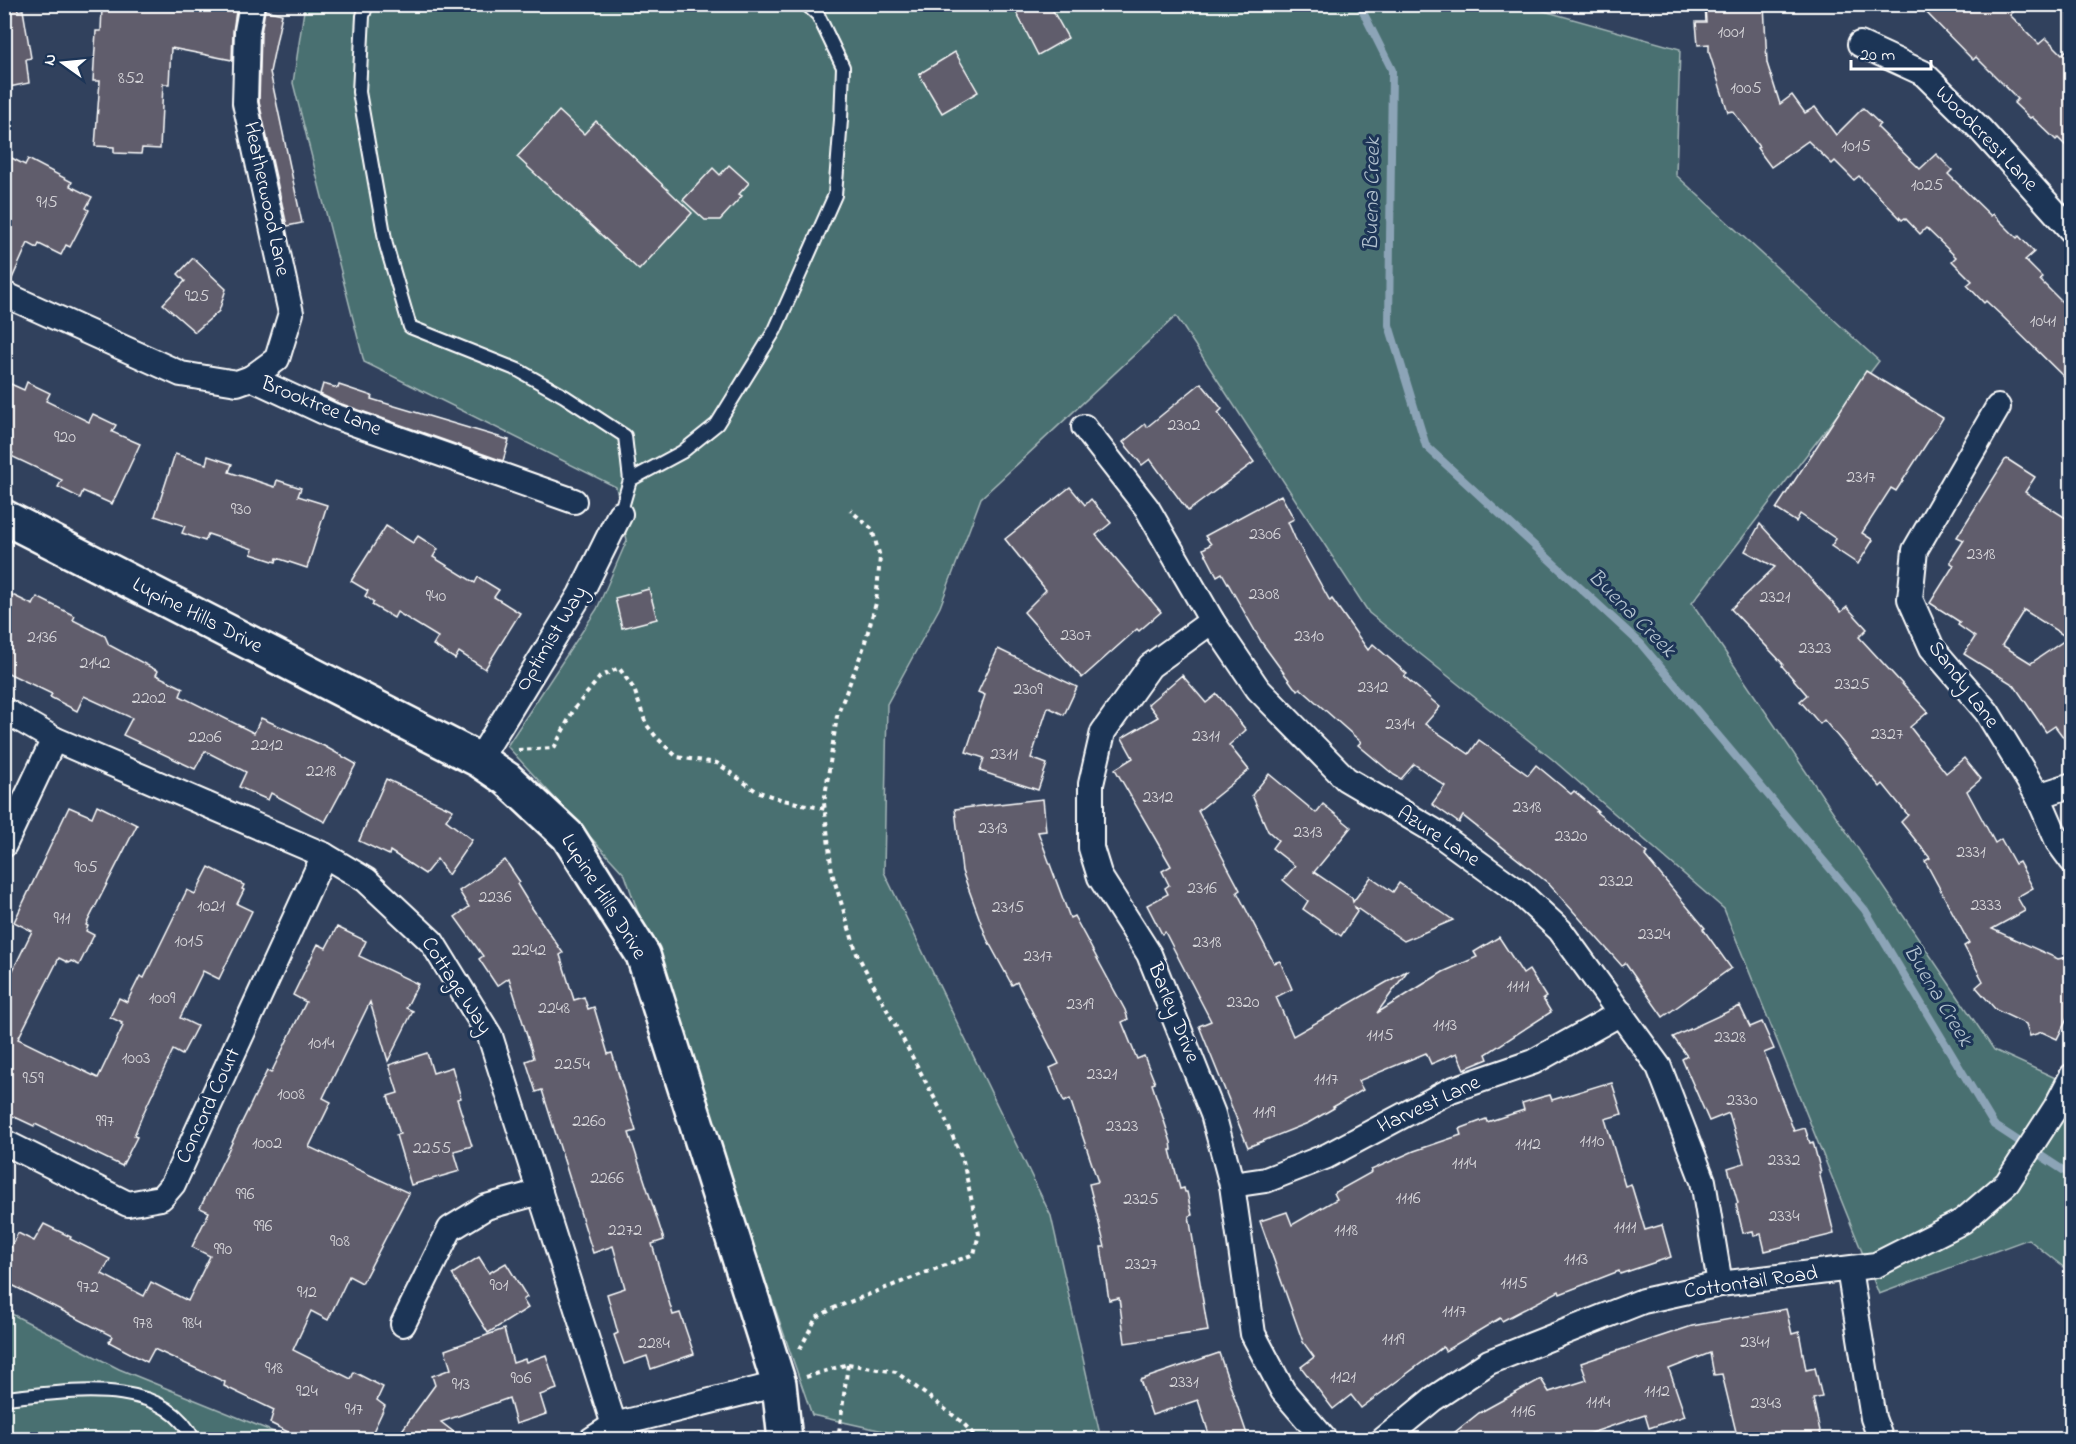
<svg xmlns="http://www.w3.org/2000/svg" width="2076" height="1444" font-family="'Indie Flower',sans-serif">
	<rect width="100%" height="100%" fill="#31415d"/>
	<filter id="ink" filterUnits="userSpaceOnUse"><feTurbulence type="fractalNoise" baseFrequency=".0167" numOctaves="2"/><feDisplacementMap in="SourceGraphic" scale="12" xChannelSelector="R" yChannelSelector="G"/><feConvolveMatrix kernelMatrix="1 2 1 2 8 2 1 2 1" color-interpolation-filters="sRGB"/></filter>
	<g filter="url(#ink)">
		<g fill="#4a6f71" stroke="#a4b7b8" stroke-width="1.5">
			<polygon points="305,4 1519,4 1680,49 1676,175 1879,361 1692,603 1994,1050 2071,1085 2071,1273 2028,1239 1879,1294 1724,909 1552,759 1369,613 1176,316 981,498 940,607 887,704 884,872 1051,1216 1101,1439 919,1439 812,1415 625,875 507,746 597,609 627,540 616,487 364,362 293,83"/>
			<polygon points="4,1310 119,1369 291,1439 5,1439"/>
		</g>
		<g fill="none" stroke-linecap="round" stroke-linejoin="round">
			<polyline stroke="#8ca4b7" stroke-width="8" points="1359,4 1392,70 1389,325 1426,446 1641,644 1865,910 1994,1125 2072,1176"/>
		</g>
		<g fill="#605d6c" stroke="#fff" stroke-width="1.5" fill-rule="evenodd">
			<polygon points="4,4 17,4 18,11 23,10 31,58 26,59 29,83 4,88"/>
			<polygon points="114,4 157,6 157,9 200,11 201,4 205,4 236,11 233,31 232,60 171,48 169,84 163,84 160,149 142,148 141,154 114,153 114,147 95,146 100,81 93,81 96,31 101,31 102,7 113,7"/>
			<polygon points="1012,4 1049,4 1068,38 1038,55"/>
			<polygon points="1705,4 1764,4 1767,63 1780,104 1792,95 1805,113 1815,107 1836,135 1863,108 1880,124 1877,127 1920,169 1936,154 1952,170 1948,174 1991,216 1993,214 2017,238 2019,236 2034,252 2025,260 2042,277 2040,280 2072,312 2072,385 2002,316 1986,301 1984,303 1967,285 1972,281 1952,261 1956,257 1926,228 1920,234 1905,218 1902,220 1859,176 1854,180 1835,161 1832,164 1808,141 1771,167 1757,148 1759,147 1733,111 1728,112 1709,52 1709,44 1698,45 1696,22 1706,22"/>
			<polygon points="1918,4 2021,4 2010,15 2039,44 2046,38 2062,54 2072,46 2072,152 2058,138 2056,140 2032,117 2030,118 2014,103 2018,99 1976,57 1973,60"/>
			<polygon points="265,10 282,14 270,72 302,223 287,226 259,102 261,33"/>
			<polygon points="955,52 978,92 942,113 919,74"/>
			<polygon points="559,111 584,134 596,121 692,213 639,270 517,157"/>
			<polygon points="4,154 25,165 28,159 72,182 70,186 92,197 86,208 89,210 70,247 66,245 61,255 39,244 37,248 28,243 11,281 4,280"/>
			<polygon points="729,165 749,183 739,194 742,196 720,220 705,220 683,200 713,168 720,175"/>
			<polygon points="193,258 226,289 219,311 195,332 163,304 185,281 178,274"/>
			<polygon points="1866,371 1943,418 1896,491 1891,488 1862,533 1873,540 1858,564 1831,546 1836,539 1800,514 1796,522 1776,509"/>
			<polygon points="4,381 24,390 27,382 50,393 46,401 89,422 93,414 116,425 112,432 140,444 112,504 83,491 80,498 58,487 62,480 11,456 13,453 4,449"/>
			<polygon points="1201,383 1222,409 1218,413 1254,462 1188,511 1150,459 1142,465 1123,442 1145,424 1147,427"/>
			<polygon points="323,384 338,388 339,385 372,396 371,399 509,440 503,461 336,402 320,394"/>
			<polygon points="175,454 206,464 208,456 232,464 229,472 275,487 277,480 301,488 298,496 327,505 307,568 277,558 276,562 251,554 253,549 208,534 205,541 182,533 185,526 155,516"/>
			<path d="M2007 459 2035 477 2025 492 2072 522V749L2055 726 2046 732 2014 685 1964 654 1975 637 1958 625 1960 622 1930 603 1954 565 1951 563V560L1964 540 1957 537 2005 460ZM2024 610 2068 638 2031 663 2002 645Z"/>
			<polygon points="1070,487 1085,505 1091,499 1111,523 1096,535 1161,612 1139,631 1137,629 1082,678 1024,612 1046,590 1005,539"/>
			<polygon points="1281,495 1294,519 1288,522 1295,538 1330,601 1332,599 1368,650 1373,644 1407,674 1404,676 1440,707 1425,724 1469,754 1479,740 1528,775 1536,765 1571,794 1574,791 1598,811 1596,812 1648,853 1645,856 1705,928 1703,929 1731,968 1663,1017 1625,963 1622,966 1548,883 1463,816 1459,823 1432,804 1445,786 1414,764 1401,779 1394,775 1358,745 1361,742 1300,688 1298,690 1294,687 1262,643 1222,573 1217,576 1203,549 1211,544 1205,536"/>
			<polygon points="1760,524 1841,612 1847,607 1867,629 1859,637 1928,712 1910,727 1946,773 1964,758 1981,779 1967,791 1995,843 2001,839 2015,864 2019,862 2033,888 2017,897 2025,911 1992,929 2058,959 2072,956 2072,1009 2057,1039 2042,1032 2030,1036 2026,1024 1996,1010 1976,987 1983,981 1964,946 1969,943 1925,861 1930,858 1901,822 1908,815 1883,784 1880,787 1824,720 1820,724 1800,701 1807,695 1782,666 1783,664 1731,609 1775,567 1745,551"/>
			<polygon points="386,526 413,543 418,536 438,549 433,557 475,583 478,577 499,590 494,597 520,613 485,669 459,652 455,659 433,645 438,637 397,612 394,618 372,605 374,602 365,596 368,591 351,581"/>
			<polygon points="649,589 657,619 622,628 615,598"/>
			<polygon points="4,591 33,605 37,597 75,616 73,620 105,636 109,645 158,671 156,675 183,688 180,696 254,733 261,718 324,746 356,764 325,822 271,793 268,800 239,787 246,772 205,751 195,769 123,735 132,718 84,696 77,711 50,697 52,694 4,671"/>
			<polygon points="998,649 1077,687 1064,715 1048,707 1031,758 1047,764 1038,790 980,771 984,758 966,752 985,695 978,692"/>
			<polygon points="1182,675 1206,703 1217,694 1246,730 1229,745 1249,770 1198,811 1240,890 1237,892 1274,963 1280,961 1292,989 1276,997 1293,1036 1408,970 1377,1013 1443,972 1477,957 1474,952 1499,937 1523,974 1529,970 1546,997 1543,999 1551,1012 1486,1054 1488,1059 1464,1069 1457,1053 1431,1064 1426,1053 1358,1081 1363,1090 1333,1107 1334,1108 1308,1123 1248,1147 1199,1026 1211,1021 1165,932 1162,934 1147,905 1168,894 1165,888 1169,885 1162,871 1171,866 1115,769 1133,758 1122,738 1158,717 1148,704"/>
			<polygon points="1269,774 1316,813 1323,804 1351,827 1314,872 1352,898 1353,902 1371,877 1393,892 1399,883 1453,920 1404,941 1355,907 1357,912 1341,936 1303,909 1308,901 1283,880 1295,866 1272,848 1278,840 1268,831 1252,795"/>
			<polygon points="386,779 453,810 446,820 472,840 448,875 437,859 425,874 390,851 389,855 359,841"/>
			<polygon points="1043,799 1046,831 1038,832 1070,918 1074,916 1125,1010 1128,1019 1122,1022 1137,1059 1144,1056 1155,1083 1152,1084 1171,1142 1172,1150 1170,1150 1180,1189 1184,1188 1185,1192 1187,1192 1192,1215 1189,1216 1208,1331 1125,1343 1119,1298 1109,1300 1101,1247 1105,1247 1089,1184 1098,1182 1070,1099 1064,1102 1050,1068 1059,1064 1017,982 1012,985 987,939 962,871 955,809"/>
			<polygon points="97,805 137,825 86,925 88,926 86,931 94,935 79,965 71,961 69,963 59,958 18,1039 98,1078 123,1026 121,1024 122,1023 110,1017 119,998 127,1002 140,976 144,978 187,890 195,894 209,867 244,885 242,889 244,890 237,904 252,911 219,979 203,971 180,1018 197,1026 182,1055 173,1050 142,1116 134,1136 137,1137 122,1166 35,1124 34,1126 4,1112 4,966 13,970 32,931 14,922 69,807 92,817"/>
			<polygon points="505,860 520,882 517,884 530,905 563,953 560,955 574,1000 584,997 588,1009 594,1007 608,1054 612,1053 636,1131 629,1133 664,1240 652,1244 673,1315 680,1313 694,1354 651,1369 647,1356 624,1364 614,1335 618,1333 607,1294 625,1288 613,1246 593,1253 542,1090 536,1092 526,1061 534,1058 509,978 497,986 479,959 483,956 455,917 469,907 459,891"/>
			<polygon points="337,927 366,941 359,956 418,984 406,1008 413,1011 388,1061 370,1002 323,1098 331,1102 309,1147 409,1193 362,1283 349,1276 328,1320 311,1311 293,1350 351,1379 354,1372 383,1387 377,1400 385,1406 369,1440 304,1440 270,1423 274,1410 224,1386 225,1382 154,1349 147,1362 109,1342 112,1336 4,1281 4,1260 18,1233 34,1241 44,1224 71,1237 70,1239 110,1259 102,1274 144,1296 151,1282 188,1301 210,1256 192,1247 209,1212 200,1208 267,1071 271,1073 306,1002 293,995 318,944 326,948"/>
			<polygon points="1740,1006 1750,1027 1762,1022 1774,1049 1764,1053 1794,1131 1805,1128 1810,1143 1813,1142 1821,1172 1819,1172 1834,1234 1765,1251 1761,1234 1754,1236 1753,1231 1743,1233 1736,1204 1738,1203 1728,1168 1744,1163 1729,1113 1709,1121 1682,1059 1687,1056 1673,1037"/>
			<polygon points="427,1053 433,1073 452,1067 461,1098 457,1099 472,1146 454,1151 460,1171 411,1185 396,1135 400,1134 388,1096 398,1093 389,1065"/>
			<polygon points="1612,1083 1622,1114 1605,1119 1625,1186 1631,1184 1645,1230 1662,1225 1671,1257 1620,1274 1619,1271 1560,1294 1559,1291 1502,1321 1500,1318 1445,1351 1443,1347 1361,1408 1351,1395 1333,1409 1301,1367 1314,1357 1303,1342 1260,1221 1287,1212 1292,1225 1337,1199 1334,1193 1372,1172 1371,1170 1414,1151 1461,1135 1459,1129 1486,1119 1487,1122 1524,1110 1522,1103 1542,1097 1550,1095 1552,1100 1604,1084 1605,1085"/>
			<polygon points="479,1257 489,1273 506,1263 527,1297 523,1300 528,1308 488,1333 452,1274"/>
			<polygon points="1786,1309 1792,1334 1799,1332 1806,1370 1815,1368 1817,1376 1822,1397 1813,1399 1822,1440 1738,1440 1722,1374 1714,1375 1710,1353 1669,1369 1685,1416 1649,1428 1645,1415 1570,1440 1445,1440 1479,1413 1541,1379 1549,1392 1587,1380 1581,1363 1692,1326"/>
			<polygon points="504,1329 513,1363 525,1359 526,1362 546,1355 557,1389 540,1395 546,1414 516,1424 509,1398 441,1422 464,1440 395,1440 435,1385 432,1376 451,1369 445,1350"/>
			<polygon points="1219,1353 1230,1385 1249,1440 1211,1440 1198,1400 1152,1415 1140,1380"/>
		</g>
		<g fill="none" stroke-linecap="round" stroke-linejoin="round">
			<defs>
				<g id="lane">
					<polyline points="367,4 363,16 359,92 386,245 410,327 518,370 564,396 625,436 630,480 620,514"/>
					<polyline points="630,480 682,452 717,424 775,330 835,195 841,120 843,67 818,15 806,4"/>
					<path d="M4 1398C63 1393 162 1373 194 1440"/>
				</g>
				<g id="street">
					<polyline points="1860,44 1923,73 1980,129 2072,231"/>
					<polyline points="4,294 181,374 237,383 251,378 331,415 574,501"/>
					<polyline points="251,378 277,359 291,313 245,103 247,31 252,4"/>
					<polyline points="1998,407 1915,550 1910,599 1932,648 1987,712 2038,796 2058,842 2072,861"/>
					<polyline points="1084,427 1147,508 1212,621 1258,689 1346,779 1436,832 1520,893 1560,930 1659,1067 1703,1181 1720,1284"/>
					<polyline points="1212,621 1150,666 1103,732 1091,784 1091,848 1100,877 1149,954 1213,1114 1232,1185 1253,1334 1283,1391 1325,1440"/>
					<polyline points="4,710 54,739 324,855 366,880 432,942 490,1036 614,1425"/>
					<polyline points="479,760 580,595 620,514"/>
					<polyline points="2038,796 2072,785"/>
					<polyline points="4,845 54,739"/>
					<polyline points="4,1142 128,1204 161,1198 173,1184 324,855"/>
					<polyline points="1232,1185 1266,1180 1327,1156 1451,1090 1533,1062 1621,1013"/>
					<polyline points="1849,1269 1873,1418 1881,1440"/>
					<polyline points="403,1324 450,1229 486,1207 540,1192"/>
					<polyline points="591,1440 614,1425 779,1384"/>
					<polyline points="1383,1440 1433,1399 1489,1362 1643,1301 1720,1284 1876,1265 1963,1221 2007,1183 2056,1107 2072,1076"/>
				</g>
				<polyline id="secondary" points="4,517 479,760 507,779 568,836 643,955 779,1384 785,1440"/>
			</defs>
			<use href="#lane" stroke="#fff" stroke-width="16"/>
			<use href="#street" stroke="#fff" stroke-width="28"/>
			<use href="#secondary" stroke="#fff" stroke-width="38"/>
			<g stroke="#fff" stroke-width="4" stroke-dasharray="4.5 4.5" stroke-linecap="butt">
				<polyline points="518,750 554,748 574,709 600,677 619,668 634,689 646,724 657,738 677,757 717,763 756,791 783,800 825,809"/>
				<polyline points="800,1349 816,1318 834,1308 974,1254 979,1234 963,1161 944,1116 857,954 832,873 824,803 837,716 863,649 876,603 880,557 872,529 850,510"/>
				<polyline points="848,1364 896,1372 962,1422 979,1440"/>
				<polyline points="806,1377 848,1364 838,1440"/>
			</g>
			<use href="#lane" stroke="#1d3557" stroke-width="12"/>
			<use href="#street" stroke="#1d3557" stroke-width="24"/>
			<use href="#secondary" stroke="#1d3557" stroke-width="33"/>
		</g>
	</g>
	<g text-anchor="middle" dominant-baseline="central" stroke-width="6" stroke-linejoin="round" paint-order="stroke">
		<g font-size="18" fill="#d7d6da">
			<text x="1731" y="33">1001</text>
			<text x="131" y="79">852</text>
			<text x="1746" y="89">1005</text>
			<text x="1856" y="147">1015</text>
			<text x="1927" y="186">1025</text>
			<text x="47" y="203">915</text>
			<text x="197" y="297">925</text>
			<text x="2043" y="322">1041</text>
			<text x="1184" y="426">2302</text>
			<text x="65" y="438">920</text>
			<text x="1861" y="478">2317</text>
			<text x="241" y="510">930</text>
			<text x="1265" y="535">2306</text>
			<text x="1981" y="555">2318</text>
			<text x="1264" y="595">2308</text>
			<text x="436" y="597">940</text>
			<text x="1775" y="598">2321</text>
			<text x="1076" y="636">2307</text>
			<text x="1309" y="637">2310</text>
			<text x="42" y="638">2136</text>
			<text x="1815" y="649">2323</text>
			<text x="95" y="664">2142</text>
			<text x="1852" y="685">2325</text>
			<text x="1373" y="688">2312</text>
			<text x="1028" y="690">2309</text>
			<text x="149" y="699">2202</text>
			<text x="1400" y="725">2314</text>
			<text x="1887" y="735">2327</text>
			<text x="1206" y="737">2311</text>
			<text x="205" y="738">2206</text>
			<text x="267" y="746">2212</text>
			<text x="1004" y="755">2311</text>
			<text x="321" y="772">2218</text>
			<text x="1158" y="798">2312</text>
			<text x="1527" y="808">2318</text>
			<text x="993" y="829">2313</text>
			<text x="1308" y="833">2313</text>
			<text x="1571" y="837">2320</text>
			<text x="1971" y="853">2331</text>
			<text x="86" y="868">905</text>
			<text x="1616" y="882">2322</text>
			<text x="1202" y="889">2316</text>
			<text x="495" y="898">2236</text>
			<text x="1986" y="906">2333</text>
			<text x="211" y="907">1021</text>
			<text x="1008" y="908">2315</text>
			<text x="62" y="919">911</text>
			<text x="1654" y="935">2324</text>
			<text x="189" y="942">1015</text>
			<text x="1207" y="943">2318</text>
			<text x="529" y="951">2242</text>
			<text x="1038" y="957">2317</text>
			<text x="1518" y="987">1111</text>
			<text x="162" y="999">1009</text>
			<text x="1243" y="1003">2320</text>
			<text x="1080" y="1005">2319</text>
			<text x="554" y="1009">2248</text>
			<text x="1445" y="1026">1113</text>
			<text x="1380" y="1036">1115</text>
			<text x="1730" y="1038">2328</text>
			<text x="321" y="1044">1014</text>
			<text x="136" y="1059">1003</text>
			<text x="572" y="1065">2254</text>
			<text x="1102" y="1075">2321</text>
			<text x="33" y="1079">959</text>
			<text x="1326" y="1080">1117</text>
			<text x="291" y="1095">1008</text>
			<text x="1742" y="1101">2330</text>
			<text x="1264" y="1113">1119</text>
			<text x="105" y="1122">997</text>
			<text x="589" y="1122">2260</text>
			<text x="1122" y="1127">2323</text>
			<text x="1592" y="1142">1110</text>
			<text x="267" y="1144">1002</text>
			<text x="1528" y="1145">1112</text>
			<text x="432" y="1149">2255</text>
			<text x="1784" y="1161">2332</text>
			<text x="1464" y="1164">1114</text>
			<text x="607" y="1179">2266</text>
			<text x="245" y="1195">996</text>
			<text x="1408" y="1199">1116</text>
			<text x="1141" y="1200">2325</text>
			<text x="1784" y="1217">2334</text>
			<text x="263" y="1227">996</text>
			<text x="1625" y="1228">1111</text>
			<text x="625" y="1231">2272</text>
			<text x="1346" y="1231">1118</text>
			<text x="340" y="1242">908</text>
			<text x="223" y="1250">990</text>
			<text x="1576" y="1260">1113</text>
			<text x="1141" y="1265">2327</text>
			<text x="1514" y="1284">1115</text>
			<text x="499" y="1286">901</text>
			<text x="88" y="1288">972</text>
			<text x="307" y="1293">912</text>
			<text x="1454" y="1312">1117</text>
			<text x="143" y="1324">978</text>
			<text x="192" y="1324">984</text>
			<text x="1393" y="1340">1119</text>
			<text x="1755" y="1343">2341</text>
			<text x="654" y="1344">2284</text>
			<text x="274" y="1369">918</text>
			<text x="1343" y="1378">1121</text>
			<text x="521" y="1379">906</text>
			<text x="1184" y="1383">2331</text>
			<text x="461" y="1385">913</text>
			<text x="307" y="1392">924</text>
			<text x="1657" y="1392">1112</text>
			<text x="1598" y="1403">1114</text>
			<text x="1766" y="1404">2343</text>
			<text x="354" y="1410">917</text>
			<text x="1523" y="1412">1116</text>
		</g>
		<g font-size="21" fill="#fff" stroke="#1d3557">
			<text transform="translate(1986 139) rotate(46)">Woodcrest Lane</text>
			<text transform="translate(266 199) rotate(78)">Heatherwood Lane</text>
			<text transform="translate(321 407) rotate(22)">Brooktree Lane</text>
			<text transform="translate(197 616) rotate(27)">Lupine Hills Drive</text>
			<text transform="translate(552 639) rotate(-59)">Optimist Way</text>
			<text transform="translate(1963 685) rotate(53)">Sandy Lane</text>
			<text transform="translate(1438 837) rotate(33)">Azure Lane</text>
			<text transform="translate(603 897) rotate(58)">Lupine Hills Drive</text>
			<text transform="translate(456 986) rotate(57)">Cottage Way</text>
			<text transform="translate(1173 1013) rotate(68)">Barley Drive</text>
			<text transform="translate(1429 1105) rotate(-25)">Harvest Lane</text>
			<text transform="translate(209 1106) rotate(-65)">Concord Court</text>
			<text transform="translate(1751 1283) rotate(-8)">Cottontail Road</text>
		</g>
		<g font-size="22" font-style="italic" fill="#b3c2cf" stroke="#1d3557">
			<text transform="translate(1373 194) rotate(-89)">Buena Creek</text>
			<text transform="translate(1631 614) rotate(45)">Buena Creek</text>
			<text transform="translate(1937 996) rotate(59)">Buena Creek</text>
		</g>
	</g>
	<rect width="2076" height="1444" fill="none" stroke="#1d3557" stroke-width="24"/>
	<rect x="12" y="12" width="2052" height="1420" fill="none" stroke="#fff" stroke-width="2" filter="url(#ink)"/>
	<g transform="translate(63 63) rotate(285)" stroke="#1d3557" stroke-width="4.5" paint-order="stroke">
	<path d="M0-4.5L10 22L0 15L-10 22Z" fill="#ffffff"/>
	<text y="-9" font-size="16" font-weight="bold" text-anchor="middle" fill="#ffffff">N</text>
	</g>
	<path d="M1851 60v9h80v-9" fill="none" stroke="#ffffff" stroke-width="3"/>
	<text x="1860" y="60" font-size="18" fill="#ffffff" stroke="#1d3557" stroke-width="4.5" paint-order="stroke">20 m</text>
</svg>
